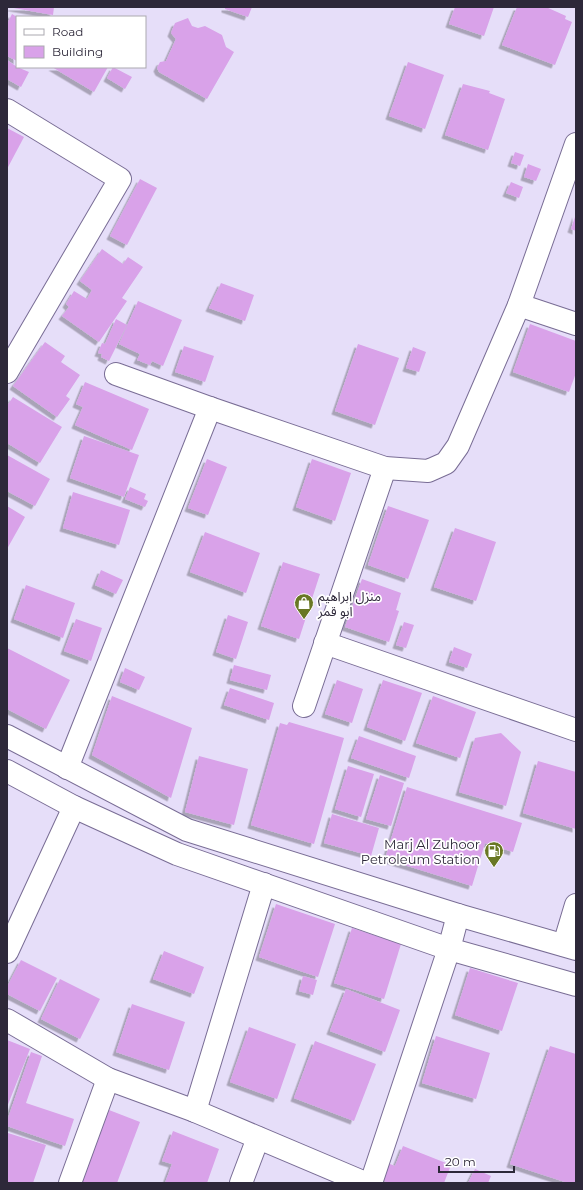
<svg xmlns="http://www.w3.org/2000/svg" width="583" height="1190" font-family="Montserrat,'Noto Sans Arabic',sans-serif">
	<defs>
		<filter id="shadow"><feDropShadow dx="-3.5" dy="3.5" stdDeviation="0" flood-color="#0004"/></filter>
	</defs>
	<rect width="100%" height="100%" fill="#e6def9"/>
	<g fill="#d9a2e9" filter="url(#shadow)">
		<polygon points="8,7 54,7 53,15"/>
		<polygon points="225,7 252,7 248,17 225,9"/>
		<polygon points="455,7 494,7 484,36 449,24"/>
		<polygon points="517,7 546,7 566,16 565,19 572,22 555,65 502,45"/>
		<polygon points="12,14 17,17 17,61 7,56 7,24"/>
		<polygon points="188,18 192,26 198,28 205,26 222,35 226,47 234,52 207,99 159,72 157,68 160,62 166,61 176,39 171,33 175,23"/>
		<polygon points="7,60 17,67 29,72 21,87 7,79"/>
		<polygon points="408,62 444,75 425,129 389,116"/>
		<polygon points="52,67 108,67 94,92"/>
		<polygon points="113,67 132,77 125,89 107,78"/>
		<polygon points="463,84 490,91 489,93 505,99 488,150 445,135"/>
		<polygon points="7,128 24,137 7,169"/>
		<polygon points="515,152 524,155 520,166 511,163"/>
		<polygon points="528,164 541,169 536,181 524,177"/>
		<polygon points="140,179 157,188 127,245 110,236"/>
		<polygon points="511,182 523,187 519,198 506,193"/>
		<polygon points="576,214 576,231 571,229"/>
		<polygon points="102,249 123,264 128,257 143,267 122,298 127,301 99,342 62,316 69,307 66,304 74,291 87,299 92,290 80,281"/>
		<polygon points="221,283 254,295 245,321 209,308"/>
		<polygon points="138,301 182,320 163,366 152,361 150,365 137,360 140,354 119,344"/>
		<polygon points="116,319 127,325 109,361 101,357 102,354 98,353 102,343 105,344"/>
		<polygon points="530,324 576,341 576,373 569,392 513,372"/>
		<polygon points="45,342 65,356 61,362 80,375 66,396 70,399 57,417 13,386"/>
		<polygon points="358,344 399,358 375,425 335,411"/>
		<polygon points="184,346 214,356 205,382 175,372"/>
		<polygon points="413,347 426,352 419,372 406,368"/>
		<polygon points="85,382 149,409 132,450 75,425 83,407 76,404"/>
		<polygon points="13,397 62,427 40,463 7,443 7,406"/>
		<polygon points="84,436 139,455 124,497 70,478"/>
		<polygon points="7,455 50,479 35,506 7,491"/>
		<polygon points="207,459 227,467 208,515 188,508"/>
		<polygon points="312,459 351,473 335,521 296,507"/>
		<polygon points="130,487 146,494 144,499 148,501 145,507 125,499"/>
		<polygon points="73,492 130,510 119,545 63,528"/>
		<polygon points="7,506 25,517 7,549"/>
		<polygon points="388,506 429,520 408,579 368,565"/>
		<polygon points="455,528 496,542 476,601 434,587"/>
		<polygon points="205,532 260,553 246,593 190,572"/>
		<polygon points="283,562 320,574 299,639 261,626"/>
		<polygon points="101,570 123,580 116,594 95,585"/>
		<polygon points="362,579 401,593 396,610 399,611 389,642 345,627"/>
		<polygon points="26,585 75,603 63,638 14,619"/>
		<polygon points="228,615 248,622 236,659 216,652"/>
		<polygon points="76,619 102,628 91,661 64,651"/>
		<polygon points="404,622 414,625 406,648 396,645"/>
		<polygon points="454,647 472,654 467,668 449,662"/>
		<polygon points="7,648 70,680 46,729 7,709"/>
		<polygon points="234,665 271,675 267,690 230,680"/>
		<polygon points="125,668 145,677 139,690 120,682"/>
		<polygon points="337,680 363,689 352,723 325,714"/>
		<polygon points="383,680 422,693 405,741 367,727"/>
		<polygon points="230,688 274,703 269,720 224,705"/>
		<polygon points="112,696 192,728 171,798 92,755"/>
		<polygon points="433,696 476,712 460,758 416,743"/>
		<polygon points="289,722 344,738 314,844 251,825 280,723 287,725"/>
		<polygon points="501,733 521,752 506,806 459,792 475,738"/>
		<polygon points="359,736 416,756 409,778 351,758"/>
		<polygon points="199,756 248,769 234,825 185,812"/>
		<polygon points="538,761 576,772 576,829 523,813"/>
		<polygon points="348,766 374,774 361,817 335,809"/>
		<polygon points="380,775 404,783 391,826 366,819"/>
		<polygon points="407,787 522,823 513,852 485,843 472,886 385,859"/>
		<polygon points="332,814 379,828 371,856 324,843"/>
		<polygon points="276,904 335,924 318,977 259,957"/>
		<polygon points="352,928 401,944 384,999 334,983"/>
		<polygon points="164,951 204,967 194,994 153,979"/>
		<polygon points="21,960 57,978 40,1011 7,994 7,987"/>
		<polygon points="470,968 518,983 502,1031 455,1015"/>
		<polygon points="303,976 317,980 313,995 299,991"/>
		<polygon points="60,979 100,999 80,1039 41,1019"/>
		<polygon points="346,989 400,1010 385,1052 330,1031"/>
		<polygon points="132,1004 185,1022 169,1070 116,1052"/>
		<polygon points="249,1027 296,1044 277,1099 230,1082"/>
		<polygon points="436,1036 490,1053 476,1099 422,1083"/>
		<polygon points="7,1040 30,1049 7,1107"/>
		<polygon points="315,1041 376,1064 354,1121 294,1098"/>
		<polygon points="550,1046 576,1054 576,1183 568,1183 510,1164"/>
		<polygon points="31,1052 42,1056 26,1103 74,1119 65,1146 7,1126 7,1121"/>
		<polygon points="109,1110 140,1122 117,1183 82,1183"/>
		<polygon points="173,1131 219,1149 207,1183 165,1183 172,1164 162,1161"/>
		<polygon points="8,1133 46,1145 33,1183 7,1183"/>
		<polygon points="403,1146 451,1165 444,1183 388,1183 379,1178 385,1162 395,1166"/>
		<polygon points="475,1169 491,1176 488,1183 468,1183"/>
	</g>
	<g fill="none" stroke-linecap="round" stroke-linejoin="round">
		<defs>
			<g id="minor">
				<polyline points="7,110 120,179 7,372"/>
				<polyline points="519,305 576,324"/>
				<polyline points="116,374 210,408 385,468 428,471 446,463 458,446 519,305 576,144"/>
				<polyline points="325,643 576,730"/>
				<polyline points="304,706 385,468"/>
				<polyline points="7,736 187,830 458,915 576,949"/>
				<polyline points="67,768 210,408"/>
				<polyline points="7,771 74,807 177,854 449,949 576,985"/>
				<polyline points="564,945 576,905"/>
				<polyline points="7,952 74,807"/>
				<polyline points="7,1020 108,1079 195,1111 365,1183"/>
				<polyline points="195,1111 264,884"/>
				<polyline points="70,1183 108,1079"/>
				<polyline points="241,1183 258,1138"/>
				<polyline points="371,1183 449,949 458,915"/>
			</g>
		</defs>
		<use href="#minor" stroke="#796d95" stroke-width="24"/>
		<use href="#minor" stroke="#fff" stroke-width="22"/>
	</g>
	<defs>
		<symbol id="shop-pin" viewBox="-11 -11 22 30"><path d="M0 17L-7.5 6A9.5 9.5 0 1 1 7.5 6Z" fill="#697724" stroke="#fff"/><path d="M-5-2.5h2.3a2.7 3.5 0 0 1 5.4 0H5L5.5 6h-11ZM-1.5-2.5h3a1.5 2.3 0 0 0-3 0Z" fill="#fff"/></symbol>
		<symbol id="fuel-pin" viewBox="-11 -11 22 30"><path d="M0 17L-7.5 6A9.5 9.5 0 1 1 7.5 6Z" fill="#697724" stroke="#fff"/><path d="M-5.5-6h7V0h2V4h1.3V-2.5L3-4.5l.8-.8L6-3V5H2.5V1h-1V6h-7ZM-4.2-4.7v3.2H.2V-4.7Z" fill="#fff"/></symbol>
	</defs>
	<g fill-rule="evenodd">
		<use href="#shop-pin" x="293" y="592" width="22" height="30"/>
		<use href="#fuel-pin" x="483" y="840" width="22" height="30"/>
	</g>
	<g text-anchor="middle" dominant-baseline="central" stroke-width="3.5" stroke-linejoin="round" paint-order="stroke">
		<g font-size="13" fill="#2d2839" stroke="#fff" text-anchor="start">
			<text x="318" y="596">منزل ابراهيم<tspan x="318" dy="15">ابو قمر</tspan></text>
			<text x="480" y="844" text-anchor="end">Marj Al Zuhoor<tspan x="480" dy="15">Petroleum Station</tspan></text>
		</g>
	</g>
	<rect width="583" height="1190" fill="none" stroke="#2d2839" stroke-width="16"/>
	<rect x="16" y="16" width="130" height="52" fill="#ffffff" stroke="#aba9b0"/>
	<rect x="24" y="29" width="20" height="6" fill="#ffffff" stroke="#aba9b0"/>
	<text x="52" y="36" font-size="12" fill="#2d2839">Road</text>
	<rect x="24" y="46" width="20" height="12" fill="#d9a2e9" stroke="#aba9b0"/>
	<text x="52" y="56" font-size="12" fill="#2d2839">Building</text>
	<path d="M439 1166v6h75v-6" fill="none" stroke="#2d2839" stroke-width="2"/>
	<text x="445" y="1166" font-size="12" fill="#2d2839" stroke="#ffffff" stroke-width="3" paint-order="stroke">20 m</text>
</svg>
